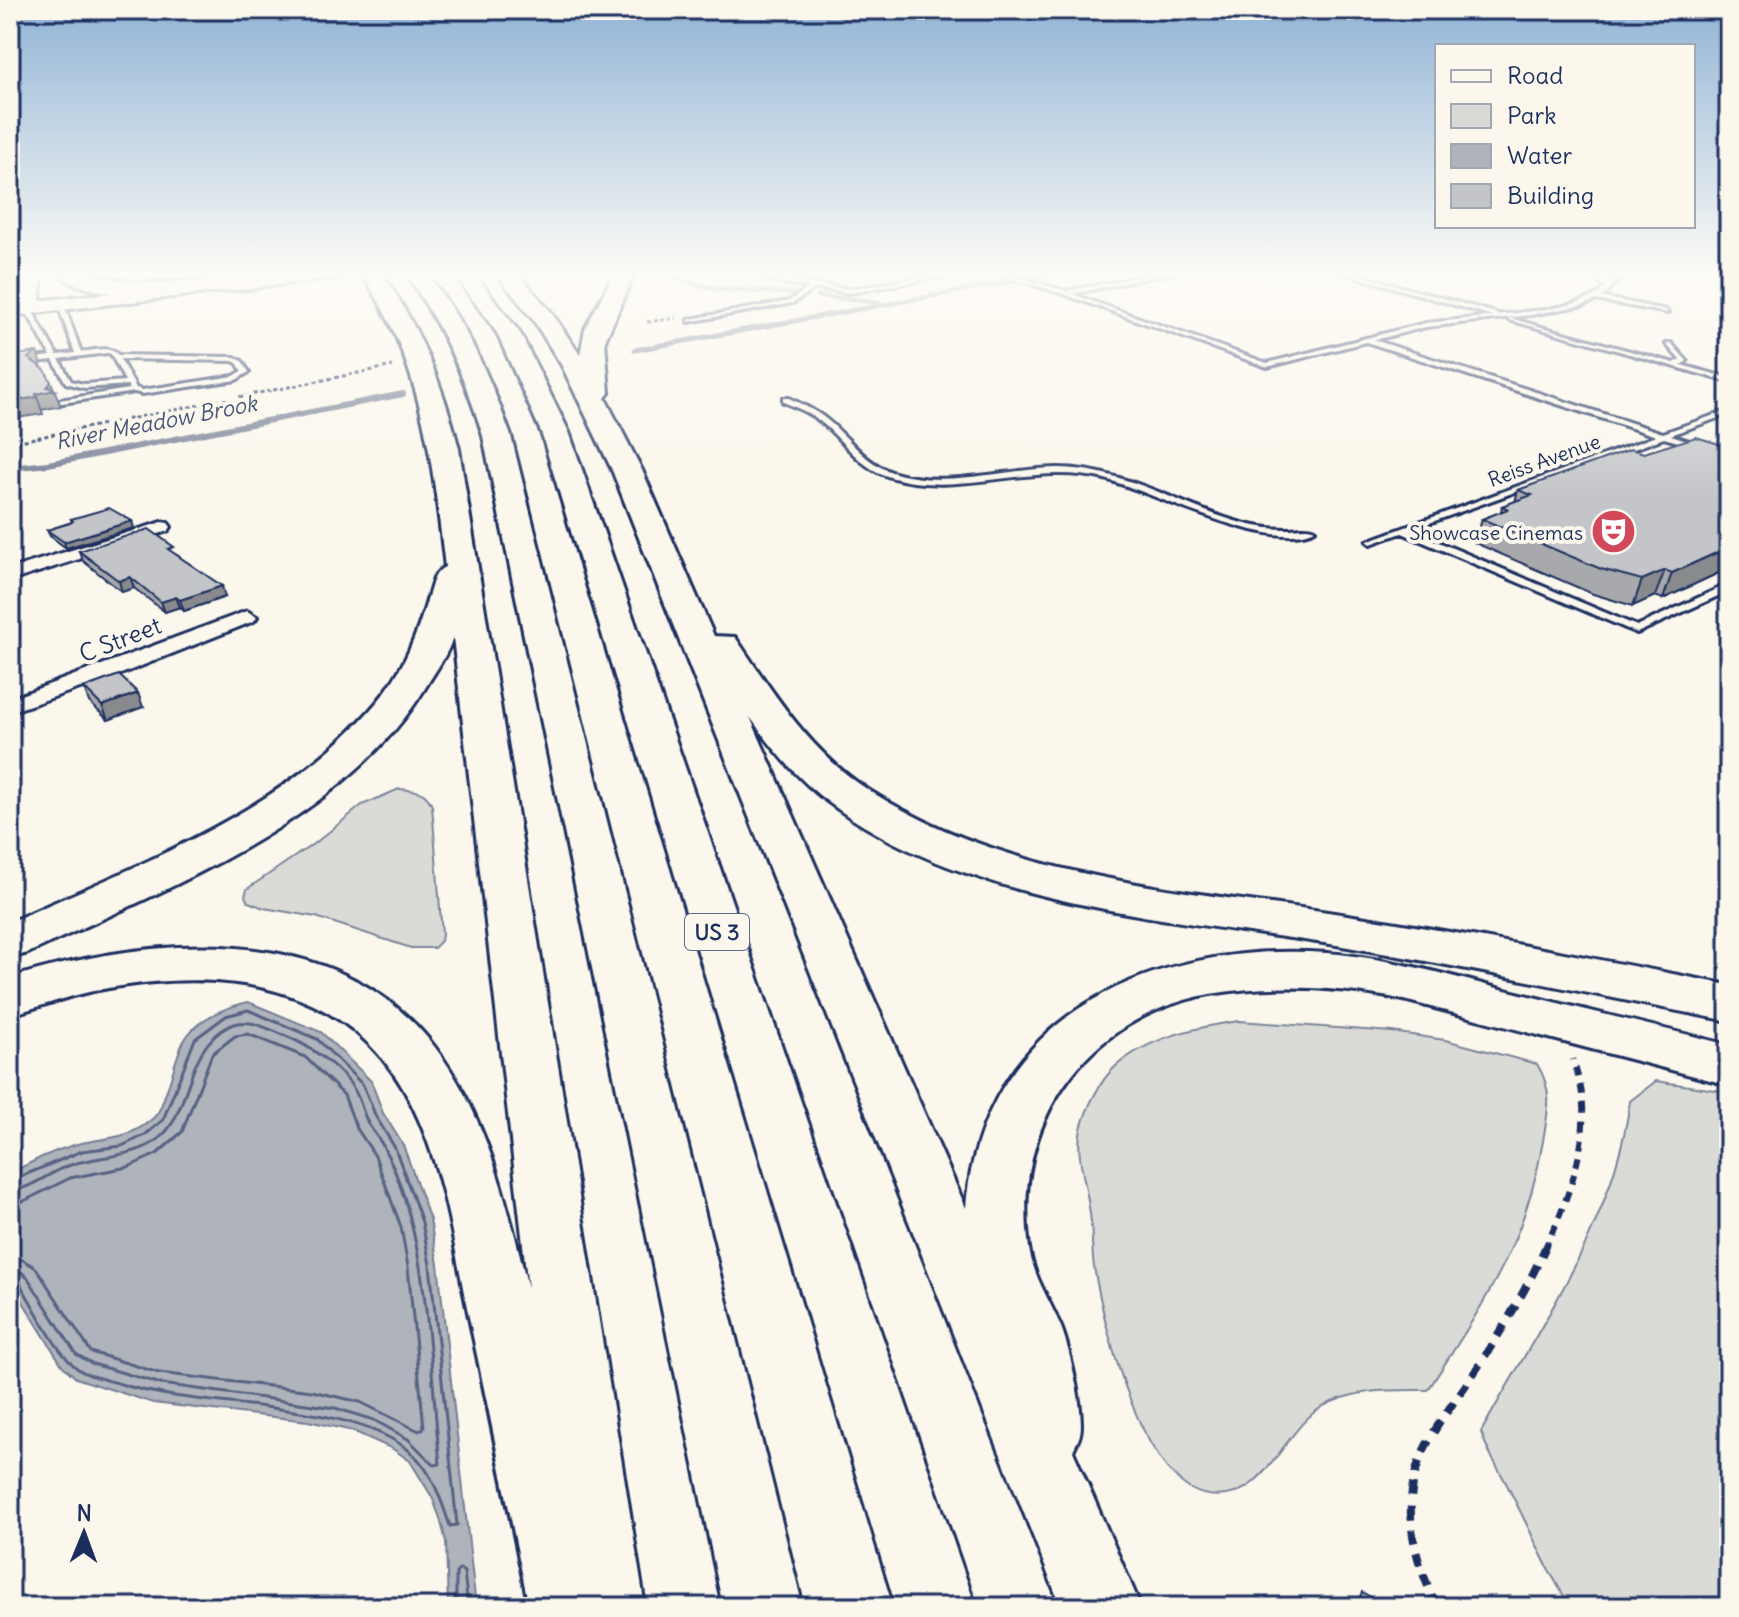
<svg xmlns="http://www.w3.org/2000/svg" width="1739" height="1617" font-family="Delius,sans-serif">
	<rect width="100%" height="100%" fill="#fbf7ec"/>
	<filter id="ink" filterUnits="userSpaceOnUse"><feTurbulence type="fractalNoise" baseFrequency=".0125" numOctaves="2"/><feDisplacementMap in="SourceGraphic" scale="16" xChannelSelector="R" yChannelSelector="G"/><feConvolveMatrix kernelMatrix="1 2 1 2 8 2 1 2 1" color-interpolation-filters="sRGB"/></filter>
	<g filter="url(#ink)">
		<g fill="#dadad7" stroke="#7a849a" stroke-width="2">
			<path d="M399 789C414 790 426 790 432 806L442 934 441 941 434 948H411L316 917 264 908 248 902 245 896 247 889 319 840 362 805Z"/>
			<path d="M1239 1021 1392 1032 1445 1040 1537 1064C1554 1092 1548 1110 1543 1141 1526 1243 1483 1305 1428 1390 1392 1390 1354 1388 1322 1407 1281 1431 1266 1504 1208 1495 1141 1485 1104 1323 1094 1267 1091 1247 1093 1227 1089 1207 1086 1182 1075 1154 1081 1129 1086 1109 1100 1080 1116 1066 1149 1037 1197 1027 1239 1021Z"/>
			<path d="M1656 1081 1729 1092V1607H1571C1545 1568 1533 1535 1512 1495 1502 1473 1488 1455 1481 1432 1539 1326 1614 1224 1630 1101Z"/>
		</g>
		<path fill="#afb3bb" stroke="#747e96" stroke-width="2" d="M248 1002 321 1032 371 1081 383 1113 403 1145 430 1220 438 1264 476 1607H448L446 1542 440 1518 432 1497 410 1461 393 1449 353 1431 308 1421 153 1403 76 1378 62 1365 10 1281V1175C30 1161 53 1151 77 1144 105 1137 129 1140 152 1119 160 1113 163 1101 166 1092 173 1076 175 1059 182 1045 193 1020 224 1008 248 1002Z"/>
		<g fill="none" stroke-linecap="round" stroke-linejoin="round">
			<g stroke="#566483" stroke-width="3">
				<path d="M10 1181 82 1151 122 1146 145 1135 163 1120 195 1039 226 1016 248 1010 317 1039 363 1085 376 1117 395 1148 422 1222 430 1265 457 1525 450 1526C442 1502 433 1474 415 1456 359 1399 201 1410 124 1385 110 1380 90 1378 78 1369 56 1353 35 1308 20 1284L10 1280"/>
				<path d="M10 1191C30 1189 46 1175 65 1167 101 1152 150 1162 173 1122 192 1088 191 1046 229 1026 248 1016 267 1029 286 1036 310 1046 342 1068 355 1091 361 1102 363 1114 369 1125 374 1133 381 1141 385 1150 429 1233 430 1370 440 1464L434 1465 408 1439 374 1420 335 1408 161 1384 93 1364 76 1354 28 1278 21 1272 10 1270"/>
				<polyline points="10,1203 24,1201 70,1178 128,1167 157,1154 182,1132 212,1054 235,1036 248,1034 305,1057 344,1095 356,1127 375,1156 401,1227 408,1267 424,1428 419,1431 360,1402 312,1391 159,1373 91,1352 36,1268 23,1260 10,1258"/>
				<polyline points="456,1607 456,1573 460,1569 464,1572 468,1607"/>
			</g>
			<g stroke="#747e96" stroke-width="5">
				<polyline points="677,279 718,289 794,293"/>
				<polyline points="818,296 878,302"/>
				<polyline points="635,350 1064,272"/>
			</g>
			<polyline stroke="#747e96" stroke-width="6" points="10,468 48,464 403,394"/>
			<defs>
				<g id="service">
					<polygon points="745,272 753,272 782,279 849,289 958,272 969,272 849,293 816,288 793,303 688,322 690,319 789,301 810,287 782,283"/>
					<path d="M991 272H999L1066 291 1166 272H1176L1072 294 1267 363 1426 323 1493 316 1340 272H1348L1496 313V315C1524 312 1588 308 1606 287L1586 272H1592L1609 283 1618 272H1624L1605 295 1601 297 1666 310 1668 313 1596 300 1584 305 1531 315 1426 327 1374 340 1663 433 1729 410V414L1671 435 1699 444V448L1664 438 1410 530 1637 626 1726 585 1729 584V591L1637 633 1402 533 1371 544 1367 541 1656 436 1366 342 1267 367 1063 294Z"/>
					<path d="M61 303 64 305 81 352C93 351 110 345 118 355L234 357 242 361 249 372 236 380 142 394 135 392 56 404 55 402 59 400 129 389 128 385 84 388 66 383 53 360 10 365V361L51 356 25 309 28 307 31 309 57 355 75 353 58 305ZM108 353 111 354 125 381 84 384 71 381 59 359ZM120 359 233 361 237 363 242 371 234 376 142 390 136 388Z"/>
					<polygon points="1509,318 1674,363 1680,360 1666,344 1671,343 1687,361 1681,365 1729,378 1729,382 1509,320"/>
					<path d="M783 398H789C801 404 815 410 826 419 848 436 864 463 892 472 945 489 1003 469 1056 468 1127 467 1188 512 1255 526 1265 528 1276 529 1286 529 1296 529 1307 526 1315 530 1270 553 1154 492 1105 479 1032 461 957 499 887 476 859 467 843 440 821 422 810 413 796 407 783 402Z"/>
				</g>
				<g id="minor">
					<polygon points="162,522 168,523 171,527 168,531 10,581 10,569"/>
					<polygon points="247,611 257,617 254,621 121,674 10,712 10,699"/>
				</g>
				<polygon id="primary" points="300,272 353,272 344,277 10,316 10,304"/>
				<g id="motorway">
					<polygon points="22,272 42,272 39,309 28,316 17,309"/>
					<path d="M58 272C85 270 109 281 137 282 178 284 219 279 260 275L270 281C262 291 242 289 229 290 190 294 84 304 58 272Z"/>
					<path d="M361 272H381C419 326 443 385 459 449L645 1607H529C508 1504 487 1401 465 1298 452 1232 442 1166 412 1105 351 980 221 966 98 990 68 996 39 1007 10 1015V978C148 936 334 917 434 1046 488 1117 507 1204 528 1288L453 637C448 654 436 670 427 685 346 821 165 889 28 953L10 958V922C138 865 286 811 378 701 404 670 417 635 428 597 432 586 433 572 445 567 432 459 423 365 361 272Z"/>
					<path d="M405 272H425C465 321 490 377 511 436L803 1607H723L483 436C465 376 441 324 405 272Z"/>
					<polygon points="453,272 473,272 520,333 569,432 976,1607 896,1607 541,432 497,333"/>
					<path d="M495 272H516L551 312 580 355 585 329 615 272H635L605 341 609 393 605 398 642 470 714 636 735 637C774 694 811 754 870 791 1011 880 1180 889 1341 914 1471 934 1600 960 1729 985V1021C1600 996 1472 968 1342 946 1173 918 956 906 818 794 792 772 770 745 750 717L966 1208C981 1015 1153 941 1327 953 1392 958 1454 977 1517 993 1587 1010 1658 1027 1729 1045V1085L1404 1000C1340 987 1274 983 1210 994 1085 1017 1011 1123 1029 1248 1033 1276 1050 1301 1061 1327 1069 1347 1085 1414 1080 1434 1079 1440 1075 1445 1073 1451L1141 1607H1061L612 470 562 366 534 321Z"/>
				</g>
			</defs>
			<use href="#service" stroke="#1b2f5e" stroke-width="6"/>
			<use href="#minor" stroke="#1b2f5e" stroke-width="6"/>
			<use href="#primary" stroke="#1b2f5e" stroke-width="6"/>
			<use href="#motorway" stroke="#1b2f5e" stroke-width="6"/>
			<g stroke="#1b2f5e" stroke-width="3" stroke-dasharray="4 3" stroke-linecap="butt">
				<polyline points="647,322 677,318"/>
				<polyline points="239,397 393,366"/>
				<polyline points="10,443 229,399"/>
			</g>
			<path stroke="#1b2f5e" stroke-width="6" stroke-dasharray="10 8" stroke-linecap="butt" d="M1544 1250C1566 1203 1589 1148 1582 1095 1581 1083 1576 1071 1573 1059"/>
			<path stroke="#1b2f5e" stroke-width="8" stroke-dasharray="13 10" stroke-linecap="butt" d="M1438 1607C1412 1558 1399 1500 1425 1448 1438 1422 1456 1400 1472 1376 1499 1335 1525 1293 1545 1248"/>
			<use href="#service" fill="#fbf7ec" fill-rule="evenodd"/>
			<use href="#minor" fill="#fbf7ec" fill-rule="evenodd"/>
			<use href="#primary" fill="#fbf7ec" fill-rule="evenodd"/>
			<use href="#motorway" fill="#fbf7ec" fill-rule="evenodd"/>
		</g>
		<g fill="#a8a9ad" stroke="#1b2f5e" stroke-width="2">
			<polygon points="1729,447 1729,568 1663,599 1655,596 1633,606 1593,594 1475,543 1482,519 1501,512 1502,506 1515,502 1518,490 1644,453"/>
			<polygon points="71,519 134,528 66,548 50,536 47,530 72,522"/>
			<polygon points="79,551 177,555 225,597 184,611 180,607 165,612 134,588 122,592 83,561"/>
			<polygon points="84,688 143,707 108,720 89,702"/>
		</g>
		<g fill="#888a8d" stroke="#1b2f5e" stroke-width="2">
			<polygon points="37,352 42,368 28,358"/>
			<polygon points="51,382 61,406 41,410 36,394 47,387"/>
			<polygon points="37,397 43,414 10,419 10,402"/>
			<polygon points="132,521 134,528 66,548 64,542"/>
			<polygon points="1729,547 1729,568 1663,599 1672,573"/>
			<polygon points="1665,570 1655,596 1633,606 1642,580"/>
			<polygon points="130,577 134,588 122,592 119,581"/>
			<polygon points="222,586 225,597 184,611 180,600"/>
			<polygon points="176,597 180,607 165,612 161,602"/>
			<polygon points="138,693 143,707 108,720 102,706"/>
		</g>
		<g fill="#c3c5c9" stroke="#1b2f5e" stroke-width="2">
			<polygon points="37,352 28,358 45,370 51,382 47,387 55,390 36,394 37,397 10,402 10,356"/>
			<polygon points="1696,437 1729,447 1729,547 1672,573 1665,570 1642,580 1601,569 1482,519 1508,509 1502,506 1532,495 1518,490 1631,449 1644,453"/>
			<polygon points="109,508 132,521 64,542 47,530 70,523 73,521 71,519"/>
			<polygon points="149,529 174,547 168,549 222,586 180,600 176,597 161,602 130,577 119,581 79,551"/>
			<polygon points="119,675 138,693 102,706 84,688"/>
			<polygon points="1362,1592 1387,1607 1356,1607"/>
		</g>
	</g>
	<linearGradient id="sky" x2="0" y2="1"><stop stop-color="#91b4d6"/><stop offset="0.55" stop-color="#fdfbf6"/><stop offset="1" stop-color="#fdfbf6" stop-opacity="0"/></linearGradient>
	<rect width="1739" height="498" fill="url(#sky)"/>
	<defs>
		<symbol id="theatre-disc" viewBox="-11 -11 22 22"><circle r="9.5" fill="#d1495b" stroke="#fbf7ec"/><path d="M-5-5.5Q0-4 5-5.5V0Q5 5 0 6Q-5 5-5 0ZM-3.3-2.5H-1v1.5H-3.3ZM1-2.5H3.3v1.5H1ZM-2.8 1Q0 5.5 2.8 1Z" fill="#fff"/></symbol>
	</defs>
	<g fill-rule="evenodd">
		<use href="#theatre-disc" x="1588" y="506" width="51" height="51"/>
	</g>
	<g text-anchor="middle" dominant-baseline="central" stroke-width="8" stroke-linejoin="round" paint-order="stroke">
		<g font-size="20" fill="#1b2f5e" stroke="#fbf7ec">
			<text transform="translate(1544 460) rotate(-20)">Reiss Avenue</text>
		</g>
		<g font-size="20" fill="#1b2f5e" stroke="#fbf7ec" text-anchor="end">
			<text x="1583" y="532">Showcase Cinemas</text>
		</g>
		<g font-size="22" font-style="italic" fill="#47577a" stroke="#fbf7ec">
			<text transform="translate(156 422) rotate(-11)">River Meadow Brook</text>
		</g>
		<rect fill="#fbf7ec" stroke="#5e6b89" stroke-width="2" x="685" y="914" width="64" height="36" rx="6"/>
		<g font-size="22" font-weight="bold" fill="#1b2f5e">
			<text x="717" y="932">US 3</text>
		</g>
		<g font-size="24" fill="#1b2f5e" stroke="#fbf7ec">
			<text transform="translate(120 639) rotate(-21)">C Street</text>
		</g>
	</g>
	<rect width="1739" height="1617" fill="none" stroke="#fbf7ec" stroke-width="40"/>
	<rect x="20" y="20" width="1699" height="1577" fill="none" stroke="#1b2f5e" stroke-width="3" filter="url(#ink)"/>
	<rect x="1435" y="44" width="260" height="184" fill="#fbf7ec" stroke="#a1a7b3" stroke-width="2"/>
	<rect x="1451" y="70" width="40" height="12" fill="#fbf7ec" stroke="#a1a7b3" stroke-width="2"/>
	<text x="1507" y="84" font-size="24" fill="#1b2f5e">Road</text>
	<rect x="1451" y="104" width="40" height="24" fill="#dadad7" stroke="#a1a7b3" stroke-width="2"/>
	<text x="1507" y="124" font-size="24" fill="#1b2f5e">Park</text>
	<rect x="1451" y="144" width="40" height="24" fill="#afb3bb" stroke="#a1a7b3" stroke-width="2"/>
	<text x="1507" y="164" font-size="24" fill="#1b2f5e">Water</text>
	<rect x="1451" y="184" width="40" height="24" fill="#c3c5c9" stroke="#a1a7b3" stroke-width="2"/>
	<text x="1507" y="204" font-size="24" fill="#1b2f5e">Building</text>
	<g transform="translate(84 1533) rotate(1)" stroke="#fbf7ec" stroke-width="6" paint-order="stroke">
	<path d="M0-6L14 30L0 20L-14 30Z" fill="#1b2f5e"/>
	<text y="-12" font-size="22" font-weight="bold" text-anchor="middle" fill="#1b2f5e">N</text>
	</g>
</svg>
